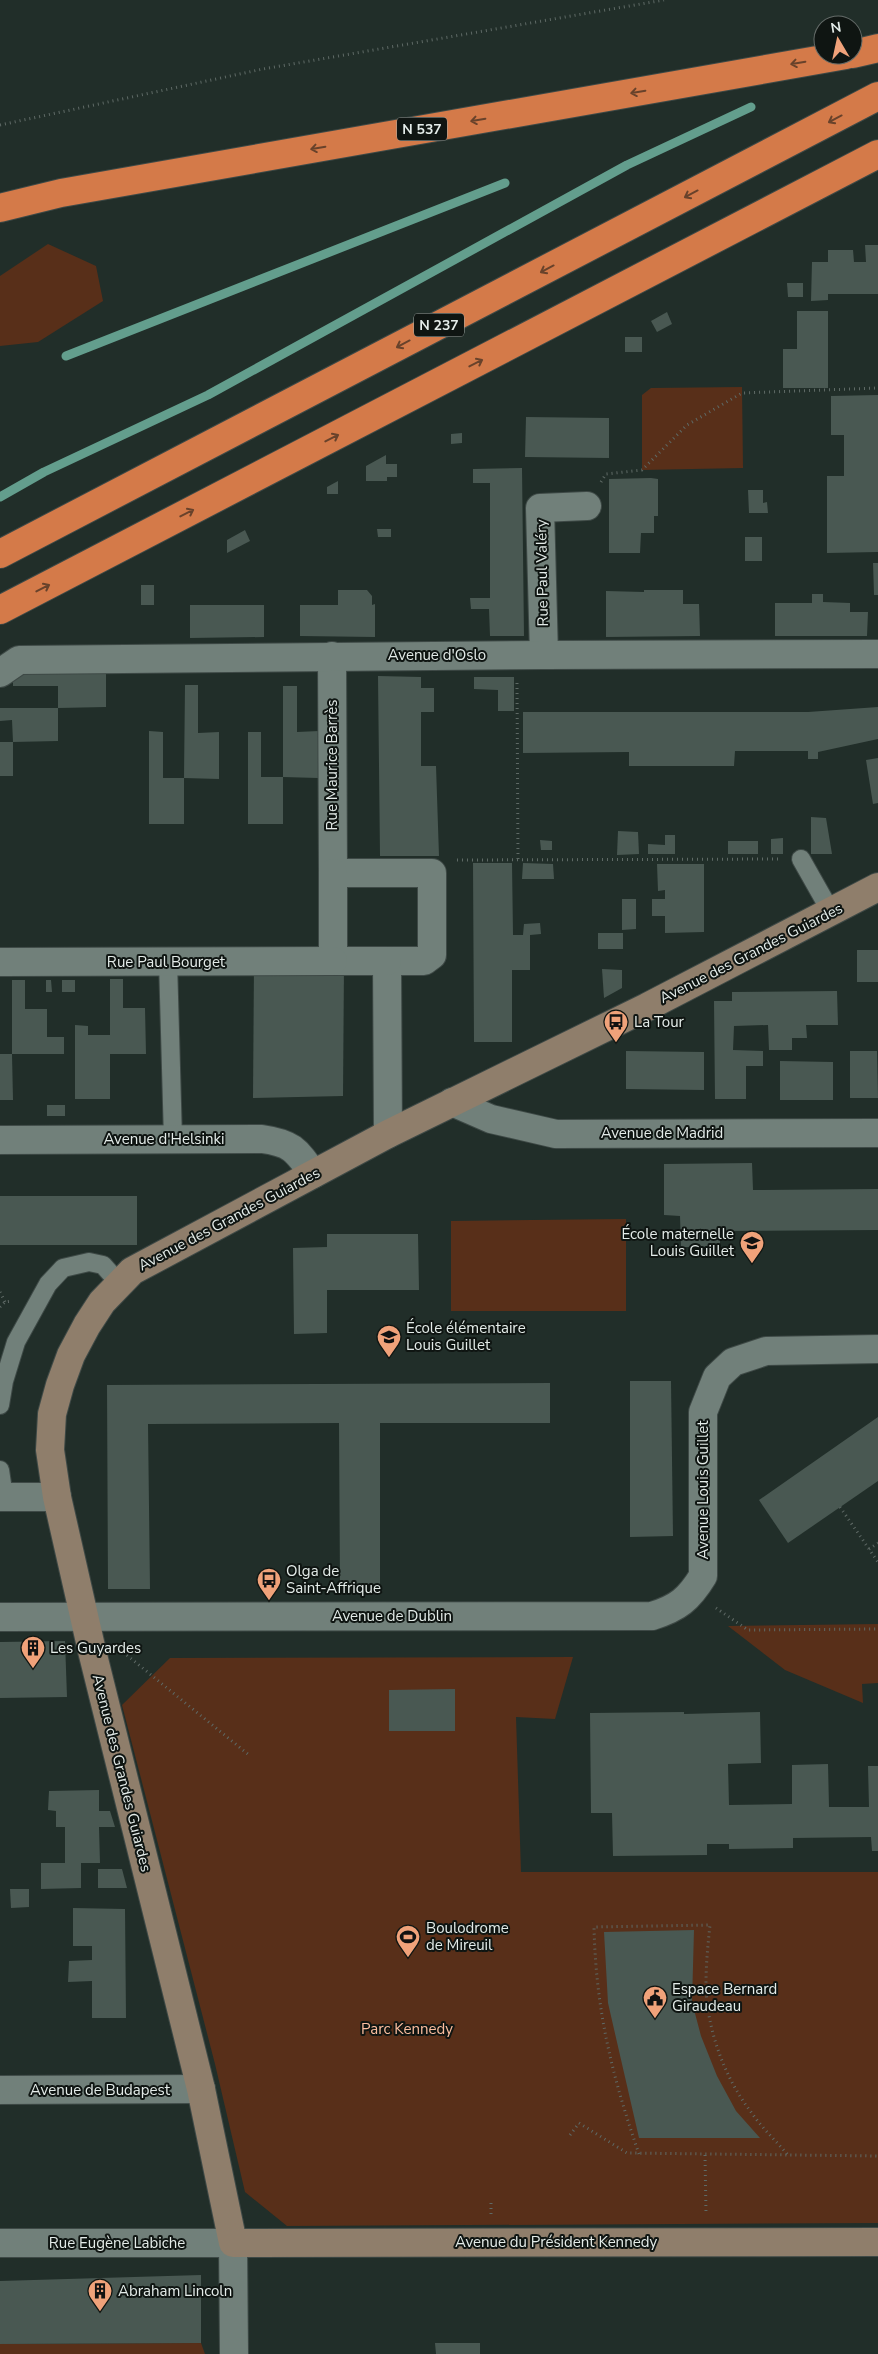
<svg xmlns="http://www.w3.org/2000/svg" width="878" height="2354" font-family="'Nunito Sans',sans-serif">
	<rect width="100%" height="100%" fill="#212e29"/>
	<g fill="#582f19">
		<polygon points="48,244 96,266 103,301 38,342 0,346 0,276"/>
		<polygon points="742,387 743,468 642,470 642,395 651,388"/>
		<polygon points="626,1219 626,1311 451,1311 451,1221"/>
		<polygon points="878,1624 878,1683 862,1684 863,1703 785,1670 728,1626"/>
		<polygon points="573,1657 555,1719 516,1717 521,1872 878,1872 878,2223 287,2226 245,2192 215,2064 122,1705 170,1658"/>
		<polygon points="201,2343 205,2354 0,2354 0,2344"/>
	</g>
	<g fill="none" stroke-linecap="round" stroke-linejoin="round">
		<g stroke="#639e8d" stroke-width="9">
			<polyline points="66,356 505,183"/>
			<polyline points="0,497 44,472 208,395 627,165 751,107"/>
		</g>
	</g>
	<g fill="#495852">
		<polygon points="865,245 878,245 878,294 828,294 828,300 811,301 812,262 828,262 828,250 853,250 854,262 866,262"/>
		<polygon points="787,283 803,283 803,297 788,297"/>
		<polygon points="797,311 828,311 828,388 783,388 783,349 797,349"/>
		<polygon points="667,312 672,324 657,332 651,321"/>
		<rect x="625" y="337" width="17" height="15"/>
		<polygon points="878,395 878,552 827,553 827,476 844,476 844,435 831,435 831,396"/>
		<polygon points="526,417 609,418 609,458 525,457"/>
		<polygon points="462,433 462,443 451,444 451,434"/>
		<polygon points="386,455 386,464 397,464 397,477 387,477 387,481 366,481 366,466"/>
		<polygon points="522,468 524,636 490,636 489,609 471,609 470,598 490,598 490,483 473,483 473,469"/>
		<polygon points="651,478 658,479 658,516 654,516 654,533 641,533 640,553 609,553 609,479"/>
		<polygon points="338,481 338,494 327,494 327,487"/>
		<polygon points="748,490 763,490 763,503 767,502 768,513 749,513"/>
		<polygon points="377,529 391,529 391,537 378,537"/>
		<polygon points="245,530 250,541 227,553 227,540"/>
		<rect x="745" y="537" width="17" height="24"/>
		<polygon points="873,563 878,563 878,595 874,595"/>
		<rect x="141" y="585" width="13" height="20"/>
		<polygon points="338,590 367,590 372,596 372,605 375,604 375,637 300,636 300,605 338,605"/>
		<polygon points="644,590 683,590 683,604 699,604 700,636 606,637 606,591 644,592"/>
		<polygon points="812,594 823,594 823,602 850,603 850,612 868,612 867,636 775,636 775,603 812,603"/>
		<polygon points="190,605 264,605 264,637 190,638"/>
		<polygon points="13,673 106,673 106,707 58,708 58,686 13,686"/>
		<polygon points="378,676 421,677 421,688 434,688 434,712 421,712 421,766 436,766 439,856 380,856"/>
		<polygon points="474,677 514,677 514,711 498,711 498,690 474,689"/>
		<polygon points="185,685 198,685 198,733 219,732 219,779 184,778"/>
		<polygon points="283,686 297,686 297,732 319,731 318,778 283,777"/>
		<polygon points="878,707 878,739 818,752 818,759 808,759 808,751 735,751 734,766 629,766 629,752 523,753 523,712 808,712"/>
		<polygon points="0,708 58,708 58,741 13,742 13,776 0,776 0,742 13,742 12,720 0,721"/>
		<polygon points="149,731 163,732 163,778 184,778 184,824 149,824"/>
		<polygon points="248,732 261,732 261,777 283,777 283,824 248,824"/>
		<polygon points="878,758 878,803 873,804 866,760"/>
		<polygon points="811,817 826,818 832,854 811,854"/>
		<polygon points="618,831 638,832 639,854 617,855"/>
		<polygon points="665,835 675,835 675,854 648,854 648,844 665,845"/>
		<polygon points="783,838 783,854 771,854 771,839"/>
		<polygon points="540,840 552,841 552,850 541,850"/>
		<rect x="728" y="841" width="30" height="13"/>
		<polygon points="473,863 512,863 513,935 523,935 524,924 540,923 541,934 530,935 530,970 512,970 512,1042 474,1042"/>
		<polygon points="523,863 553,864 554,879 522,879"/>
		<polygon points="657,864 704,864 704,932 665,933 665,916 652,916 652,899 665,899 665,890 658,891"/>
		<polygon points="622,899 636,899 636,929 622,930"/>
		<rect x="598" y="933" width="25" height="16"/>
		<rect x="857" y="950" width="21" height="32"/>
		<polygon points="254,963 344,964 343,1096 253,1098"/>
		<polygon points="602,969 622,970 622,988 604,998"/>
		<polygon points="110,979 123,979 123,1008 145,1008 146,1054 110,1054 110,1099 75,1099 75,1025 88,1026 88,1035 110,1035"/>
		<polygon points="12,980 25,980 25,1009 47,1009 47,1037 64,1037 64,1054 12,1054"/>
		<polygon points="46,980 51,980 52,992 46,992"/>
		<rect x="62" y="980" width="13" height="12"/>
		<polygon points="837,991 838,1025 806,1025 807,1038 792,1038 792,1050 769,1050 768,1025 734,1026 733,1050 763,1051 763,1066 746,1066 746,1099 715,1099 714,1001 732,1001 732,992"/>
		<polygon points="626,1051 704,1052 704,1090 626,1089"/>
		<polygon points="850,1051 877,1051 878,1098 850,1098"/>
		<polygon points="0,1054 12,1054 13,1100 0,1100"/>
		<polygon points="780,1061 833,1062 833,1100 780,1100"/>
		<rect x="47" y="1105" width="18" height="11"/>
		<polygon points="752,1163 753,1190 878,1189 878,1230 720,1231 720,1247 681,1247 680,1216 664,1215 664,1164"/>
		<rect x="0" y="1196" width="137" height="49"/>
		<polygon points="327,1234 418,1234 419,1290 327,1290 327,1333 294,1334 293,1248 327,1247"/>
		<polygon points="630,1381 671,1381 673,1536 630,1537"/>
		<polygon points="550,1383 550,1423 380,1423 380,1587 340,1587 339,1423 148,1424 150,1589 108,1589 107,1385"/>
		<polygon points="878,1417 878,1481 788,1543 759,1500"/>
		<polygon points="65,1641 67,1697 0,1698 0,1642"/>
		<polygon points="455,1689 455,1731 389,1731 389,1690"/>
		<polygon points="684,1712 684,1714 760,1712 761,1763 728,1764 729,1805 792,1804 792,1765 828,1764 829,1807 869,1807 868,1766 878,1766 878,1851 872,1851 871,1837 793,1838 793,1848 729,1849 729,1844 707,1844 707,1855 613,1856 612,1813 591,1813 590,1713"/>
		<polygon points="99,1790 99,1811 110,1811 115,1827 99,1827 100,1863 81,1863 81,1888 41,1889 41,1863 65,1863 65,1827 56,1827 56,1811 48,1810 49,1791"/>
		<polygon points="98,1869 122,1869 127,1888 98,1888"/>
		<polygon points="10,1889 29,1889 29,1907 11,1908"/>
		<polygon points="73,1908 125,1909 126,2018 92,2018 92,1981 68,1982 69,1961 92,1960 92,1946 73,1946"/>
		<polygon points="694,1930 692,2002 701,2036 717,2076 736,2111 760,2138 639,2138 608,2003 604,1932"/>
		<polygon points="201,2275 201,2343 0,2344 0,2281"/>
		<polygon points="435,2343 480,2343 480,2354 436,2354"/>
	</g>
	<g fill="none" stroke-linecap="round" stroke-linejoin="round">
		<defs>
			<g id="lane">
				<polyline points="801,859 831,912"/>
				<polyline points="168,961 173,1139"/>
				<polyline points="0,1405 4,1381 16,1342 48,1284 63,1268 89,1262 103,1265 119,1283"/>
				<polyline points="0,1470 4,1497"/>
			</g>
			<g id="street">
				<polyline points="544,655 540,508 587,506"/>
				<polyline points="332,656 333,873 432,873 432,955 424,961 387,961 388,1134"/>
				<polyline points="0,673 19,660 544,655 878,654"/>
				<polyline points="333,873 333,961 387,961"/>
				<polyline points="0,962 333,961"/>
				<polyline points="452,1102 491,1119 556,1134 878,1133"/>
				<path d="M0 1140 262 1139C291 1143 296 1149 313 1174"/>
				<polyline points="0,1497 57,1497"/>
				<path d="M0 1617 652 1616C678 1608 689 1599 703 1576V1412L717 1377 733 1362 766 1351 878 1349"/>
				<polyline points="0,2090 201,2089"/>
				<polyline points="0,2243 233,2243 234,2354"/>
			</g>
			<polyline id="secondary" points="878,887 647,1007 388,1134 132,1271 102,1302 87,1325 71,1355 60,1385 52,1414 50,1450 57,1497 92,1651 201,2089 233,2243 878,2242"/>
			<g id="highway">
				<polyline points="853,54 878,48"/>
				<polyline points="0,208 61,193 846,55"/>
				<polyline points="0,554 878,96"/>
				<polyline points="0,610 878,154"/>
			</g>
		</defs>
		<use href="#lane" stroke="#3e4946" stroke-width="20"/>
		<use href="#street" stroke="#3e4946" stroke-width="30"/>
		<use href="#secondary" stroke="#3e4946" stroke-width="30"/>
		<use href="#highway" stroke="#3e4946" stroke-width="30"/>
		<g stroke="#5f6a66" stroke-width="3" stroke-dasharray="1 4" stroke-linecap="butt">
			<polyline points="0,125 263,69 664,0"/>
			<polyline points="601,482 606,474 642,470 687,425 742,393 878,388"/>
			<polyline points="517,683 518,859"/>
			<polyline points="457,860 779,859"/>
			<polyline points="0,1292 5,1302"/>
			<polyline points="0,1307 5,1302 12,1301"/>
			<polyline points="840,1507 878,1562"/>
			<polyline points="869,1549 878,1543"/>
			<polyline points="716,1608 748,1630 878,1629"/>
			<polyline points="123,1652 249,1755"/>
			<polyline points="570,2135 579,2123 627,2153 878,2156"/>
			<path d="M639 2154C612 2076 596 2011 594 1927L710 1925C708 1944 706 1964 706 1983 706 2027 724 2077 751 2112 762 2128 776 2141 789 2156"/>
			<polyline points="705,2155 706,2214"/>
			<polyline points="491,2214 491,2202"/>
		</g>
		<use href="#lane" stroke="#71807a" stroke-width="18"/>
		<use href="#street" stroke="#71807a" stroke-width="28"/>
		<use href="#secondary" stroke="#8f7e6b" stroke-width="28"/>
		<use href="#highway" stroke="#d47a49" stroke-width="28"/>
	</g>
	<defs><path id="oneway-shaft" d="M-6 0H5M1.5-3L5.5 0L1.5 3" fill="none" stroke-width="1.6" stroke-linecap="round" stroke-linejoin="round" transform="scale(1.25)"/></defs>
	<g stroke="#68422b">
		<use href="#oneway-shaft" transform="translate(798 63) rotate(170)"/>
		<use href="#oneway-shaft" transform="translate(638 92) rotate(170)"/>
		<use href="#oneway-shaft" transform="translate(835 119) rotate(152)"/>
		<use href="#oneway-shaft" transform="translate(478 120) rotate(170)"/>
		<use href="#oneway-shaft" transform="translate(318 148) rotate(170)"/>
		<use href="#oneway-shaft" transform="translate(691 194) rotate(152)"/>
		<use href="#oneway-shaft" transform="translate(547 269) rotate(152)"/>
		<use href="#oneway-shaft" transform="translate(403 344) rotate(152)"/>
		<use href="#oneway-shaft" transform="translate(476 363) rotate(-27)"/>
		<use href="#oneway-shaft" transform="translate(332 438) rotate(-27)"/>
		<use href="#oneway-shaft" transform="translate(187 513) rotate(-27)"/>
		<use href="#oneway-shaft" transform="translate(43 588) rotate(-27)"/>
	</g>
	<defs>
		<symbol id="bus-pin" viewBox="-11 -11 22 30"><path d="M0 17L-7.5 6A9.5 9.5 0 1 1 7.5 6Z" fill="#f0a27a" stroke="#0f1512"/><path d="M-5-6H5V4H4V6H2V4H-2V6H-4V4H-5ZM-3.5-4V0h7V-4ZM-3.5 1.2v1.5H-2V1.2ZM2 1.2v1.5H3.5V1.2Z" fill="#111"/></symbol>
		<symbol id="school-pin" viewBox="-11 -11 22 30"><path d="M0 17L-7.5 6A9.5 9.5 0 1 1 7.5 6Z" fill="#f0a27a" stroke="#0f1512"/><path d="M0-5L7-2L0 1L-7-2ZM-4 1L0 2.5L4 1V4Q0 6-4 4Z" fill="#111"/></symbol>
		<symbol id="building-pin" viewBox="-11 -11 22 30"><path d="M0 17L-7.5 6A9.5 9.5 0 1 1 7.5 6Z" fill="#f0a27a" stroke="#0f1512"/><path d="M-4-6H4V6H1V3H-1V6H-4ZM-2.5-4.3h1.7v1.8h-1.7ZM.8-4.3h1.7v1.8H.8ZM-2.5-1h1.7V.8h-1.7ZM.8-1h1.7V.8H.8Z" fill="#111"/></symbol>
		<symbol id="stadium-pin" viewBox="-11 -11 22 30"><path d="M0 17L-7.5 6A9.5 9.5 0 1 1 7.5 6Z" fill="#f0a27a" stroke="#0f1512"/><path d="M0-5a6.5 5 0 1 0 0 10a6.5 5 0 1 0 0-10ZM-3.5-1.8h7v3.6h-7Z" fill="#111"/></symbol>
		<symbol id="civic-pin" viewBox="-11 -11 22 30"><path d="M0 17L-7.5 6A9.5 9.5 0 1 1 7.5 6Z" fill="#f0a27a" stroke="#0f1512"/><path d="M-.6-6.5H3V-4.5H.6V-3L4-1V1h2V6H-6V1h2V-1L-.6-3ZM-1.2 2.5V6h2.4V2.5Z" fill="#111"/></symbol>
	</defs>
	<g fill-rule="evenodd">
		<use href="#bus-pin" x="602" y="1008" width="28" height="38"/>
		<use href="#school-pin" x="738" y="1229" width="28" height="38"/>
		<use href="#school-pin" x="375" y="1323" width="28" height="38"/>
		<use href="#bus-pin" x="255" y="1566" width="28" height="38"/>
		<use href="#building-pin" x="19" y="1634" width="28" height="38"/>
		<use href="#stadium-pin" x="394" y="1923" width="28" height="38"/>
		<use href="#civic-pin" x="641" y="1984" width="28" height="38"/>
		<use href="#building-pin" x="86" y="2277" width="28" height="38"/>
	</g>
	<g text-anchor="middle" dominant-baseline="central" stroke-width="4" stroke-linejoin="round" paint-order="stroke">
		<g fill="#0f1512" stroke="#a4aca8" stroke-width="1">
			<rect x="397" y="117.5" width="50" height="23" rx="4"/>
			<rect x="414" y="313.5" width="50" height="23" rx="4"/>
		</g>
		<g font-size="14" font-weight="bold" fill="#e4ece9">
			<text x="422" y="129">N 537</text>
			<text x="439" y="325">N 237</text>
		</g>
		<g font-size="15" fill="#e4ece9" stroke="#0f1512">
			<text transform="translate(542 573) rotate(-91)">Rue Paul Valéry</text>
			<text x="437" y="655">Avenue d'Oslo</text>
			<text transform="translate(332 765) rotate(-90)">Rue Maurice Barrès</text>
			<text transform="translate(751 953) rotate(-27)">Avenue des Grandes Guiardes</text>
			<text x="166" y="962">Rue Paul Bourget</text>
			<text x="662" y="1133">Avenue de Madrid</text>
			<text x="164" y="1139">Avenue d'Helsinki</text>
			<text transform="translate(229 1219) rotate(-28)">Avenue des Grandes Guiardes</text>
			<text transform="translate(703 1490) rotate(-90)">Avenue Louis Guillet</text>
			<text x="392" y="1616">Avenue de Dublin</text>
			<text transform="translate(122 1773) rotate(76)">Avenue des Grandes Guiardes</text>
			<text x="100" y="2090">Avenue de Budapest</text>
			<text x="556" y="2242">Avenue du Président Kennedy</text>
			<text x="117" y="2243">Rue Eugène Labiche</text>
		</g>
		<g font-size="15" fill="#e4ece9" stroke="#0f1512" text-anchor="start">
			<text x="634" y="1022">La Tour</text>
			<text x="734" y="1234" text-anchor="end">École maternelle<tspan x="734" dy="17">Louis Guillet</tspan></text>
			<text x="406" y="1328">École élémentaire<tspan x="406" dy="17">Louis Guillet</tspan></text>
			<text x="286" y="1571">Olga de<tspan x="286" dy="17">Saint-Affrique</tspan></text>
			<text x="50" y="1648">Les Guyardes</text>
			<text x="426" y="1928">Boulodrome<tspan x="426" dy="17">de Mireuil</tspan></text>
			<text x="672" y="1989">Espace Bernard<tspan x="672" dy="17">Giraudeau</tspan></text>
			<text x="118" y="2291">Abraham Lincoln</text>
		</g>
		<g font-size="15" fill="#fcbe9f" stroke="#0f1512">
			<text x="407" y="2029">Parc Kennedy</text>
		</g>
	</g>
	<g transform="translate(838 40) rotate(351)"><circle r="24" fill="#0f1512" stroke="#646b68"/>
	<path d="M0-4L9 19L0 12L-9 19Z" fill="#f0a27a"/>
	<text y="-8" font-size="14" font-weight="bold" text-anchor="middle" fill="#e4ece9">N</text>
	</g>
</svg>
